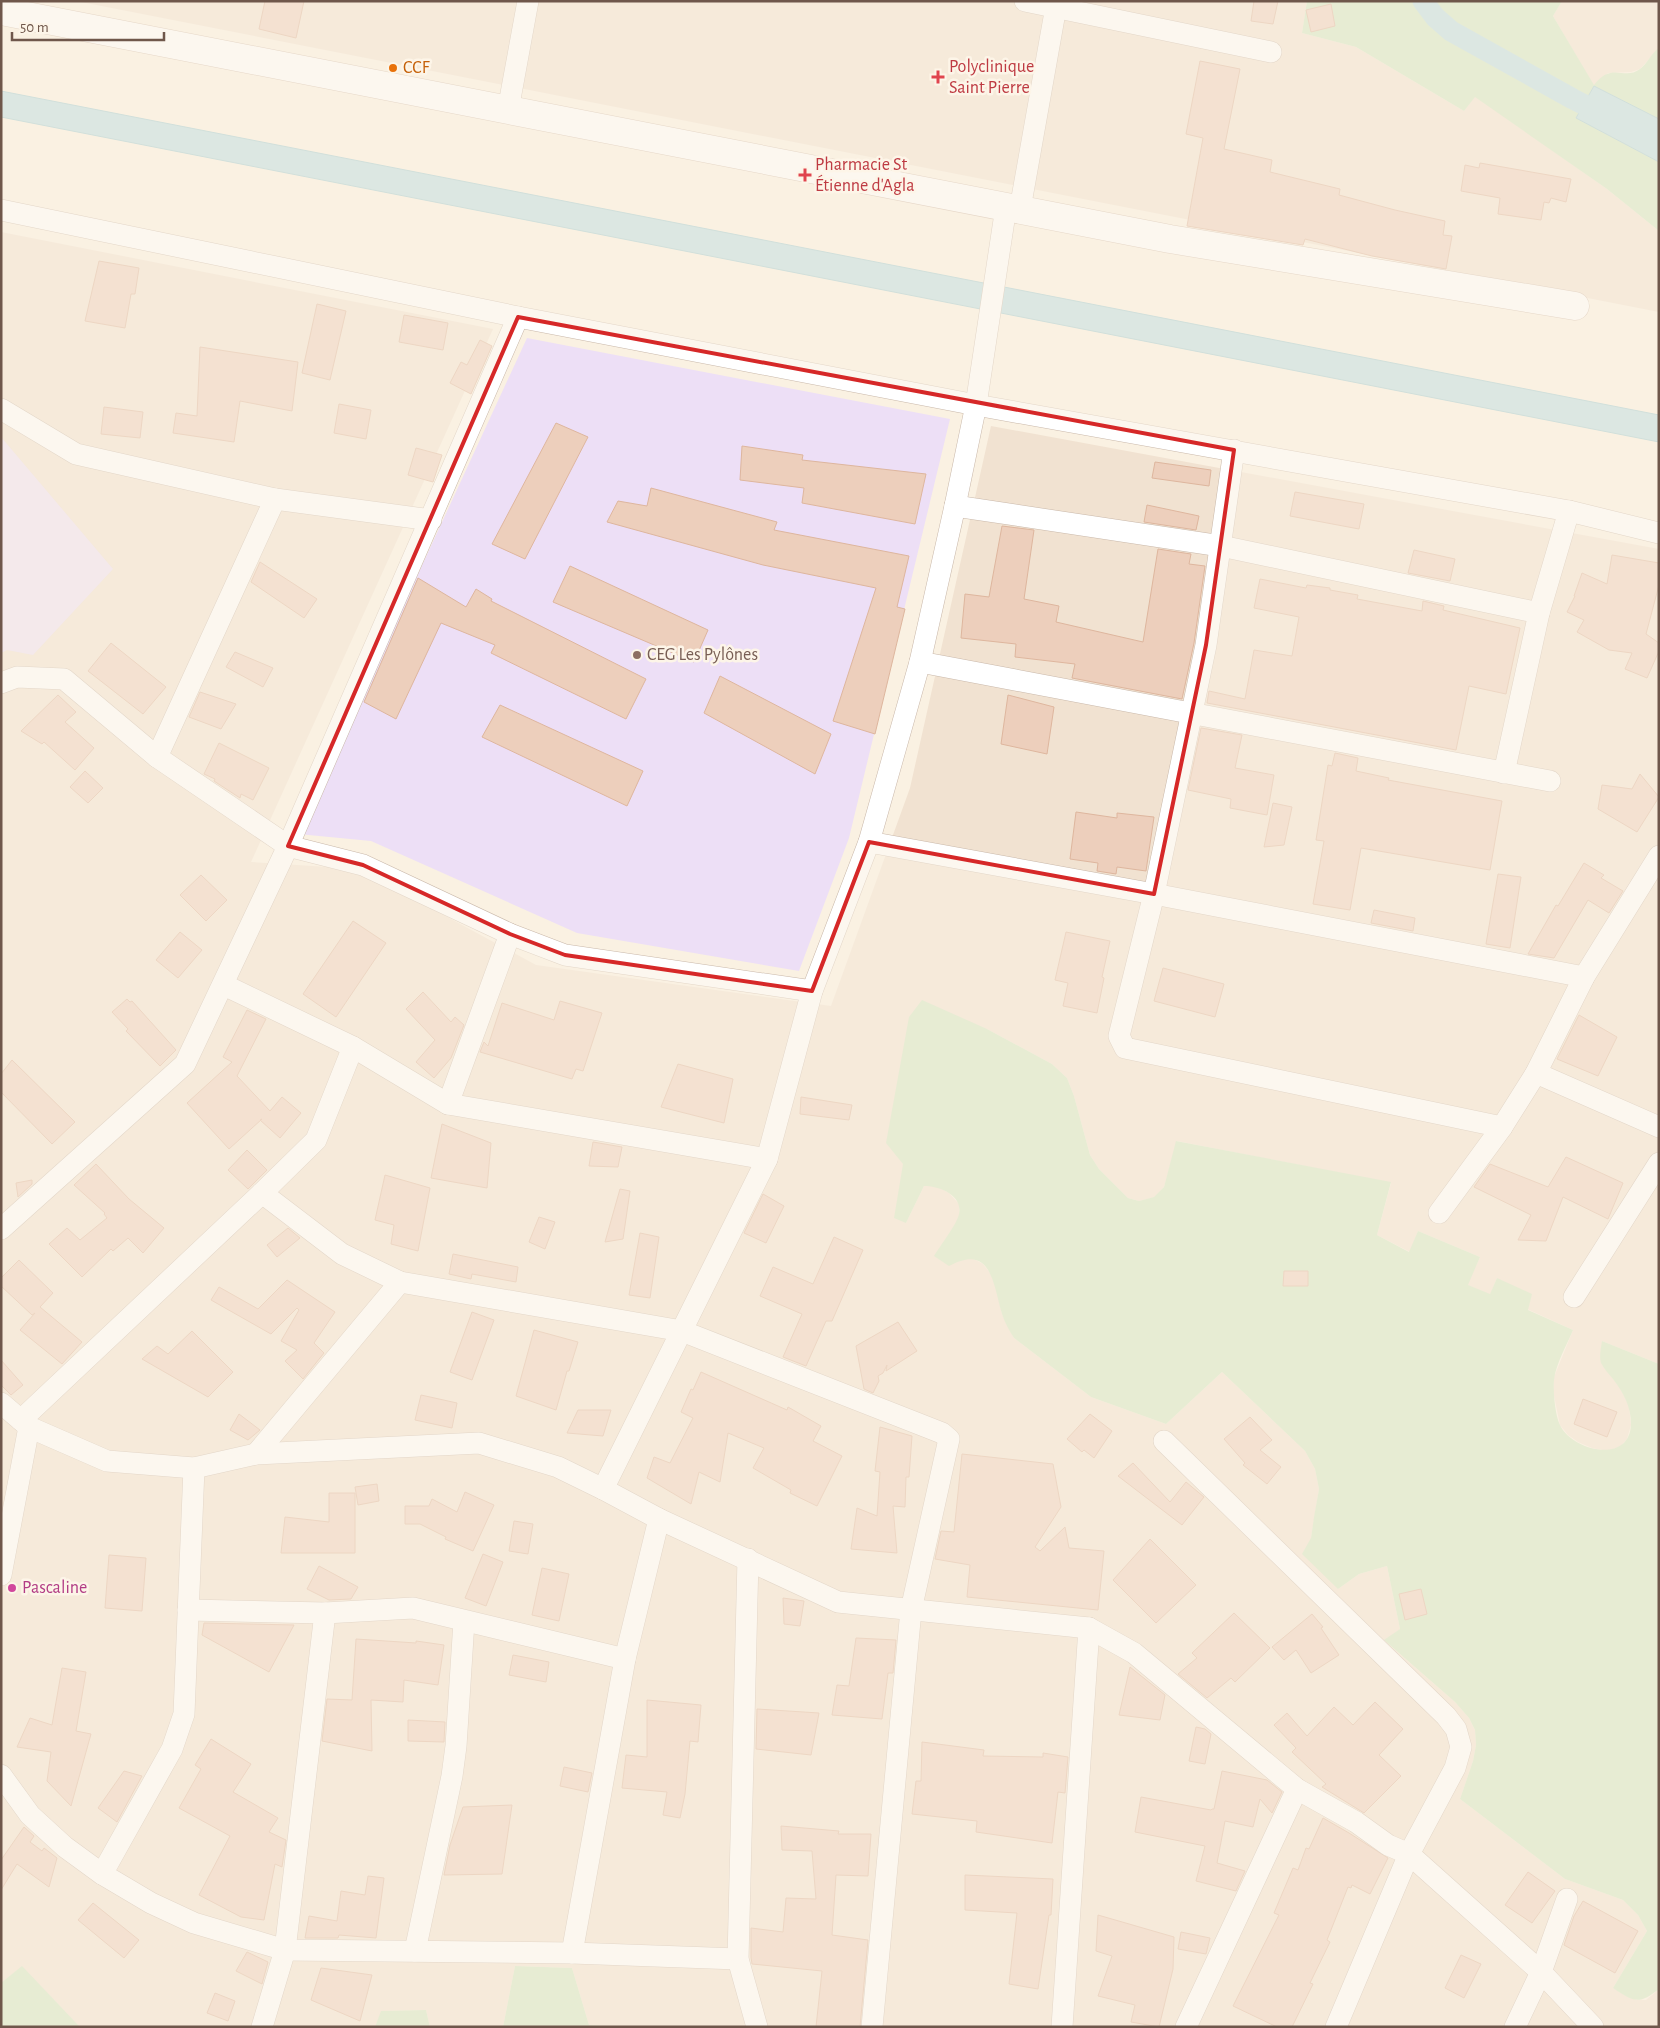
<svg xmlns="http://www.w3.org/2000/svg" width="1660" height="2028" font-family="'Alegreya Sans',sans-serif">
	<rect width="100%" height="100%" fill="#faf1e2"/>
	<g fill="#f1e2d1">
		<polygon points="76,1 1307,1 1302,33 1356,47 1464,111 1475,96 1607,189 1659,231 1659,312"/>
		<polygon points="1562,1 1659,1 1659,48 1640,69 1631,72 1608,73 1594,86 1553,16"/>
		<polygon points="1,232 493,329 251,862 359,869 536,965 831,1006 910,788 991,426 1659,549 1659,1364 1602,1341 1602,1364 1621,1389 1629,1406 1631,1425 1627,1439 1620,1447 1607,1451 1592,1448 1578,1442 1568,1435 1560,1425 1553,1391 1554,1377 1573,1330 1527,1309 1497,1278 1490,1295 1467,1285 1480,1257 1418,1231 1410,1252 1377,1235 1391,1183 1177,1141 1164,1187 1155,1197 1139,1201 1128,1198 1099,1169 1090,1155 1074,1096 1067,1078 1052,1064 987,1029 903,1164 906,1223 924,1186 936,1186 949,1193 959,1204 962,1259 972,1258 983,1264 994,1278 1002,1314 1014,1338 1091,1397 1166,1424 1222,1372 1305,1451 1315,1469 1319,1489 1311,1538 1338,1589 1359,1574 1387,1566 1400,1629 1385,1641 1455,1702 1469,1718 1475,1730 1476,1745 1473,1761 1460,1799 1565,1879 1623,1900 1638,1915 1647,1931 1613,1988 1626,1996 1637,2000 1646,2000 1659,1989 1659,2027 618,2027 589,2025 572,1968 515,1966 503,2027 430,2027 426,2010 382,2011 375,2027 80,2027 22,1967 1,1983"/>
	</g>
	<g fill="#eddff6">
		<polygon points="527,338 950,419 849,838 799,971 577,933 371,841 298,834"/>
		<polygon points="1,437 113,569 33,655 7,650 1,653"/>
	</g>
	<g fill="#d1e6c2">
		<path d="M1307 1H1562L1553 16 1594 85C1612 61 1624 81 1640 69 1648 63 1652 52 1659 48V119L1594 86 1576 118 1659 162V231L1607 189 1475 97 1464 111 1356 47 1302 33Z"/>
		<path d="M922 1000 987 1029 1052 1064 1067 1078 1074 1096 1090 1155 1099 1169 1128 1198 1139 1201 1154 1197 1164 1187 1176 1141 1391 1182 1377 1235 1409 1252 1418 1231 1480 1257 1468 1285 1490 1294 1497 1278 1532 1294 1528 1310 1573 1330C1567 1345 1556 1363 1554 1380 1553 1391 1555 1415 1560 1425 1572 1451 1630 1465 1631 1424 1631 1406 1623 1392 1613 1379 1609 1374 1604 1369 1601 1363 1599 1356 1601 1348 1602 1341L1659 1364V1989C1639 2005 1634 2002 1613 1988L1647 1931 1638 1915 1623 1900 1565 1879 1460 1799 1473 1761 1476 1745 1475 1730 1469 1718 1455 1702 1384 1640 1400 1629 1387 1566 1359 1574 1338 1589 1302 1554 1311 1538 1314 1517 1319 1489 1315 1469 1305 1451 1222 1372 1166 1424 1091 1397 1014 1338C1009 1330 1005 1323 1002 1314 993 1283 991 1243 949 1266L934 1256C940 1246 957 1224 959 1214 963 1195 939 1186 924 1186L906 1223 894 1218 903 1164 886 1143 909 1017Z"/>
		<polygon points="22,1966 80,2027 1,2027 1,1983"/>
		<polygon points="515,1966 572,1968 589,2025 618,2027 503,2027"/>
		<polygon points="426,2010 430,2027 375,2027 381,2011"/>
	</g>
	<g fill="#b9dce2" stroke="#a0cbd2">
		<polygon points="1594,86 1659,119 1659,162 1576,118"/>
		<polygon points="1,91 1659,415 1659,442 1,117"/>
	</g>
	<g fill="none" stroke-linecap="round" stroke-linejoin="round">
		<polyline stroke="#b9dce2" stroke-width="21" points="1423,1 1435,17 1451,31 1573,99 1659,143"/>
	</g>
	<g fill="#edcfbc" stroke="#deb69e">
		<polygon points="265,1 304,1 296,38 259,29"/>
		<polygon points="1254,1 1278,1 1273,24 1251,21"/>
		<polygon points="1331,4 1335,26 1311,32 1306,10"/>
		<polygon points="1200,61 1240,69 1224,149 1272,160 1270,172 1340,189 1339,195 1395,210 1445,221 1443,235 1452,236 1446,269 1372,256 1305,239 1303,245 1187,226 1203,138 1186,134"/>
		<polygon points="1480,163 1571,179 1566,202 1551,198 1549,203 1544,202 1541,220 1498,214 1500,198 1461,191 1465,165 1479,168"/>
		<polygon points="99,261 139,268 135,294 131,294 125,328 85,321"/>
		<polygon points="317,304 346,311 330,380 302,373"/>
		<polygon points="404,315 448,323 443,350 399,342"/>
		<polygon points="480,340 492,346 471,394 450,383 461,362 467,365"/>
		<polygon points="200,347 298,362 292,411 240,401 234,442 173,433 176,413 197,416"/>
		<polygon points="339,404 371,410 366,439 334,433"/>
		<polygon points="104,407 143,412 140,438 101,434"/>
		<polygon points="556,423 588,437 525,559 492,544"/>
		<polygon points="742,446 803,455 802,460 926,474 915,524 802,503 804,488 740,480"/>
		<polygon points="416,448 442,455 433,482 408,475"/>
		<polygon points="1155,462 1211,470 1209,486 1152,478"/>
		<polygon points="651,488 777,522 774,530 909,556 897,607 905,609 875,734 833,721 876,588 763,565 607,522 618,501 647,506"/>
		<polygon points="1295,492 1364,504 1359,529 1290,516"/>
		<polygon points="1147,505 1199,516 1196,530 1144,522"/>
		<polygon points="1002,526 1034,530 1024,599 1059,606 1056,622 1143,642 1158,549 1191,554 1189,564 1205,566 1194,643 1182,699 1072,678 1075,664 1015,657 1016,644 961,638 965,594 989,597"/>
		<polygon points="1414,550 1455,559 1450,581 1408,573"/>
		<polygon points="1612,555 1659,563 1659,585 1646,634 1659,643 1659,651 1647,678 1625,669 1632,653 1609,650 1577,632 1584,620 1567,612 1575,596 1574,596 1582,573 1607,584"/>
		<polygon points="260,562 317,599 304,618 251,582"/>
		<polygon points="570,566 708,630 694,662 553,602"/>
		<polygon points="418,578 466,607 476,589 492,599 491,601 646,679 626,719 491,653 495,645 441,623 396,719 364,702"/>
		<polygon points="1260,579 1306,588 1307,585 1330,588 1330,590 1358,595 1357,599 1422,611 1423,601 1444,606 1443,610 1520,628 1506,694 1469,686 1456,750 1207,703 1209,691 1245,699 1254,650 1292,656 1299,617 1254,608"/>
		<polygon points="111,643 166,687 143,714 88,671"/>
		<polygon points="235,652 273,668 263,687 226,667"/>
		<polygon points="720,676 831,734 815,774 704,713"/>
		<polygon points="200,692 236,704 221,729 189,717"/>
		<polygon points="58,695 76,712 65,722 94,748 75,770 44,742 42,744 21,731"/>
		<polygon points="1008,695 1054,707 1047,754 1001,744"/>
		<polygon points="500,705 643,771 627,806 482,737"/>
		<polygon points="1201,728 1242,735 1235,768 1274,775 1267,815 1230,808 1231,799 1188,790"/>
		<polygon points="219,743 269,768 253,800 241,794 240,798 214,781 215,779 204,774"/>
		<polygon points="1335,753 1358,758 1356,771 1389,778 1388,780 1502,801 1490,870 1361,848 1350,910 1313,904 1324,841 1316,840 1328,765 1332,766"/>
		<polygon points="85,771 103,788 88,803 70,787"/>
		<polygon points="1640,774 1659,797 1637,832 1598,809 1602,785 1632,789"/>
		<polygon points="1273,803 1292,807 1284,845 1264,847"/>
		<polygon points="1076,812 1117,818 1117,813 1154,817 1146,871 1117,867 1116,874 1097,871 1098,863 1070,859"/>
		<polygon points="1584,863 1604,875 1601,878 1623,891 1609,913 1588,900 1554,958 1528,954 1556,905 1558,906"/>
		<polygon points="1498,874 1521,877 1510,948 1486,944"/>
		<polygon points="201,875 227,900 206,921 180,895"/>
		<polygon points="1374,910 1415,918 1413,931 1371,923"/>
		<polygon points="353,921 386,943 336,1017 303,994"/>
		<polygon points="180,932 202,950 178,978 156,960"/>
		<polygon points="1066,932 1110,941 1102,977 1104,978 1097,1013 1063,1006 1068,983 1055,980"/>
		<polygon points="1163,968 1224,984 1215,1017 1154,1001"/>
		<polygon points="423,992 451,1022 455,1017 464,1025 451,1058 434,1078 416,1062 435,1040 406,1009"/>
		<polygon points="127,999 130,1002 132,1001 176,1050 160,1066 126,1031 128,1029 112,1012"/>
		<polygon points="560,1001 602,1013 583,1071 576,1069 572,1079 480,1052 484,1042 488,1046 502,1003 554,1020"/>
		<polygon points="247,1010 266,1019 237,1076 270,1111 282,1097 301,1113 280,1138 260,1120 262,1119 229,1149 187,1103 232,1062 223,1057"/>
		<polygon points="1579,1015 1617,1037 1598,1076 1557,1059"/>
		<polygon points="12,1060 75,1122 52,1144 1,1092 1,1074"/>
		<polygon points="678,1064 733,1079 724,1123 661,1107"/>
		<polygon points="801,1097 852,1105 849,1120 800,1114"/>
		<polygon points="442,1124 491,1143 487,1188 431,1178"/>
		<polygon points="593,1142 622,1147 618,1167 589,1166"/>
		<polygon points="247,1150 267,1170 248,1189 228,1170"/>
		<polygon points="1566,1157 1623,1183 1608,1219 1563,1197 1546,1241 1518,1240 1531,1215 1474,1187 1490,1164 1548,1187"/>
		<polygon points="96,1164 129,1199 164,1228 143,1253 128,1238 113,1251 111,1249 82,1277 49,1244 67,1228 80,1240 107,1218 104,1214 105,1213 74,1185"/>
		<polygon points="385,1175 430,1188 418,1251 391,1244 394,1225 375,1220"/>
		<polygon points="32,1180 32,1184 18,1197 16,1183"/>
		<polygon points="620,1189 630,1191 623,1239 605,1242"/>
		<polygon points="763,1194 784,1206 766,1243 744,1233"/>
		<polygon points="539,1217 555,1222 545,1249 529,1242"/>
		<polygon points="288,1228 300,1238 277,1257 267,1245"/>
		<polygon points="640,1233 659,1237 650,1298 629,1295"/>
		<polygon points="834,1237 863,1250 832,1321 826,1321 806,1366 783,1357 802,1314 760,1296 773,1267 813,1284"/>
		<polygon points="453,1254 518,1267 516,1282 472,1274 471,1279 449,1274"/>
		<polygon points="19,1260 53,1293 40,1307 82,1342 62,1364 20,1330 35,1313 32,1315 1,1286 1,1278"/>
		<polygon points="1284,1271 1308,1271 1308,1286 1283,1286"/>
		<polygon points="287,1280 335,1312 314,1343 324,1353 303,1379 285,1361 297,1350 281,1341 299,1310 297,1308 271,1334 211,1300 219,1287 258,1309"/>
		<polygon points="472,1312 494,1320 472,1380 450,1372"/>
		<polygon points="898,1322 917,1351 886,1371 887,1365 883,1373 878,1376 879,1381 873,1393 864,1389 856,1346"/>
		<polygon points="534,1330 578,1342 569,1371 567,1371 556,1410 516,1396"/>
		<polygon points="192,1331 233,1372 208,1397 142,1359 157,1346 168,1354"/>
		<polygon points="1,1360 23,1385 11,1395 1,1385"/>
		<polygon points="701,1372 787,1410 788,1407 821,1426 813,1441 842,1456 817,1506 790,1493 791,1490 753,1468 764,1448 728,1433 720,1482 699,1472 691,1504 647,1478 654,1457 670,1463 693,1418 681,1412 691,1389 693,1390"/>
		<polygon points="421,1395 457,1403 452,1428 415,1420"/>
		<polygon points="1583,1399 1617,1412 1607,1437 1574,1424"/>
		<polygon points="578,1410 611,1410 603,1436 567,1433"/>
		<polygon points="239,1414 260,1430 248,1440 230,1430"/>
		<polygon points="1090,1414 1112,1431 1094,1458 1084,1450 1082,1452 1067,1439"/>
		<polygon points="1250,1417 1272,1440 1260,1450 1281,1467 1267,1484 1243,1465 1245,1463 1224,1439"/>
		<polygon points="880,1427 912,1436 909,1477 906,1477 905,1507 893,1506 897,1553 851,1549 857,1508 877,1516 880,1472 875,1471"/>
		<polygon points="962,1454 1053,1464 1061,1507 1035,1547 1040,1551 1065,1527 1069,1548 1104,1551 1098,1610 967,1597 970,1565 935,1559 941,1531 954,1532"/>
		<polygon points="1133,1463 1170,1502 1186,1482 1204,1497 1182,1525 1118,1476"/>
		<polygon points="377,1484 379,1501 358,1505 355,1487"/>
		<polygon points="465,1492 494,1505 473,1551 445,1539 446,1537 420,1524 405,1524 405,1506 429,1506 432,1499 457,1512"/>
		<polygon points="329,1493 355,1493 355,1553 281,1553 285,1517 329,1522"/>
		<polygon points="514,1521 533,1524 528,1554 509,1551"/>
		<polygon points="1150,1539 1196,1585 1156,1623 1113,1580"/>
		<polygon points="483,1554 503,1562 486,1606 465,1598"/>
		<polygon points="109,1555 146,1558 142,1611 105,1608"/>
		<polygon points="319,1566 358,1587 351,1599 329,1600 307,1589"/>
		<polygon points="542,1568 569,1574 559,1621 532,1615"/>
		<polygon points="1421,1589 1427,1614 1405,1620 1399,1594"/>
		<polygon points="783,1598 804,1601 800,1626 784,1624"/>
		<polygon points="1234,1613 1270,1648 1235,1682 1231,1678 1207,1698 1178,1674 1197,1658 1192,1653"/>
		<polygon points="1312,1614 1323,1627 1321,1628 1339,1655 1311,1673 1296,1650 1284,1660 1272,1647"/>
		<polygon points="204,1623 294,1625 269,1672 202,1635"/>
		<polygon points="856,1638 896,1640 893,1673 888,1673 882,1719 832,1715 837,1685 849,1686"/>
		<polygon points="356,1639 416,1643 416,1641 444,1645 438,1685 404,1680 403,1702 371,1700 372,1751 322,1741 327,1699 352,1700"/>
		<polygon points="513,1655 549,1662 546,1682 509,1675"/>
		<polygon points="1130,1667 1165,1695 1160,1720 1119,1715"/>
		<polygon points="62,1668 86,1672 76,1731 91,1734 71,1806 47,1781 51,1752 17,1747 30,1718 52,1725"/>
		<polygon points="647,1700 701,1705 698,1742 690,1741 685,1794 680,1818 663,1815 667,1792 622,1788 626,1755 647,1757"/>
		<polygon points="1375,1702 1403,1729 1379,1755 1401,1776 1364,1813 1322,1787 1326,1784 1292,1752 1296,1748 1274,1725 1287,1713 1307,1736 1334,1707 1353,1725"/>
		<polygon points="757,1709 819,1713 811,1755 756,1749"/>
		<polygon points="408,1720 445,1722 444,1742 408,1741"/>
		<polygon points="1196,1727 1205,1729 1211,1734 1205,1764 1189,1761"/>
		<polygon points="211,1739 251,1764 233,1792 278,1818 269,1832 286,1840 282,1867 275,1864 264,1920 241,1917 199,1895 230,1836 179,1808 201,1769 195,1765"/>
		<polygon points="922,1742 984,1750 983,1756 1043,1757 1043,1753 1068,1757 1065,1793 1058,1792 1052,1843 976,1832 977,1821 912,1814 916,1781 921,1781"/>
		<polygon points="564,1767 592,1773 588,1792 560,1786"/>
		<polygon points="124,1771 142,1776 117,1822 98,1808"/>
		<polygon points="1222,1771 1267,1780 1282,1792 1272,1813 1260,1799 1253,1827 1225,1821 1217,1863 1245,1871 1236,1891 1196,1881 1205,1846 1135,1832 1141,1797 1211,1810 1212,1809 1214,1809"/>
		<polygon points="512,1805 502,1874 444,1875 450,1845 463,1807"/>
		<polygon points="1323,1818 1349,1833 1388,1858 1370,1894 1352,1885 1351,1888 1348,1887 1327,1940 1330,1942 1310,1983 1313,1984 1292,2027 1277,2027 1233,2006 1279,1915 1274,1913 1293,1868 1298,1870 1306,1848 1309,1849"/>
		<polygon points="781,1826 839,1831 838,1834 871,1834 868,1876 836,1875 832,1935 868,1940 860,2027 816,2027 822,1971 752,1964 751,1957 751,1928 783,1932 786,1898 816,1899 812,1851 782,1850"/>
		<polygon points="24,1827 34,1836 30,1842 42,1851 44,1848 57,1858 49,1887 17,1864 1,1890 1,1860"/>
		<polygon points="1528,1872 1555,1891 1532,1923 1505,1905"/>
		<polygon points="965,1875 1053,1879 1051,1915 1049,1915 1038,1989 1009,1984 1017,1913 965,1910"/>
		<polygon points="368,1876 384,1878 376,1938 339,1935 338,1938 305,1938 309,1916 337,1921 341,1891 365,1895"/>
		<polygon points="1583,1901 1638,1931 1615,1973 1564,1945 1574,1916"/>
		<polygon points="93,1903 139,1940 124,1958 78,1920"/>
		<polygon points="1098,1915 1174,1937 1173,1969 1159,2027 1131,2022 1135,2005 1098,1996 1112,1956 1096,1951"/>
		<polygon points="1181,1932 1210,1938 1206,1954 1178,1949"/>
		<polygon points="247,1952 268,1962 262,1984 236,1971"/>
		<polygon points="1461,1955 1481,1964 1464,1998 1445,1988"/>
		<polygon points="321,1968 372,1975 360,2021 311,2000"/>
		<polygon points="215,1993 235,2001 228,2021 207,2013"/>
	</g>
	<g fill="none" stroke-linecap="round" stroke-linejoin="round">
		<defs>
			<g id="street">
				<polyline points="1025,1 1271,52"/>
				<polyline points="508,110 528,1"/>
				<polyline points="1020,209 1057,1"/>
				<polyline points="1,210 518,317 976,405 1569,511 1659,533"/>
				<polyline points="1,409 76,454 275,499 431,520"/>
				<polyline points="1234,450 1206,645 1154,894 1119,1036 1125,1048 1502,1127"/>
				<polyline points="955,506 1221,546 1539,613"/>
				<polyline points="920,662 1550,781"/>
				<polyline points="1,683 17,677 64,679 157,757 288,846 363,865 510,934 565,955 812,991"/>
				<polyline points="157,757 275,499"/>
				<polyline points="1504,773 1539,613 1569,511"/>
				<polyline points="869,842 1154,894 1584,977"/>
				<polyline points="224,985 353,1047 448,1104 767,1159"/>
				<polyline points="1536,1073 1659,1127"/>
				<polyline points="448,1104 510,934"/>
				<polyline points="262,1193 342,1254 400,1282 682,1331 942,1433 949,1439 911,1610 872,2027"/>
				<polyline points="1439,1213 1502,1127 1536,1073 1584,977 1659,856"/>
				<polyline points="1,1229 185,1064 288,846 518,317"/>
				<polyline points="1574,1297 1659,1163"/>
				<polyline points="1,1403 29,1427 107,1461 194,1468 256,1454 479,1443 558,1467 603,1489 659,1519 838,1602 1089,1628 1134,1653 1297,1789 1356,1822 1388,1845 1409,1854 1541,1972 1593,2027"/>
				<polyline points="21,1420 262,1193 316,1140 353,1047"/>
				<polyline points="1164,1441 1446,1716 1456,1729 1461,1747 1455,1768 1409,1854 1336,2027"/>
				<polyline points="256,1454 400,1282"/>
				<polyline points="603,1489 767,1159 812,991 869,842 920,662 955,506 976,405 1006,207"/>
				<polyline points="748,1559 738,1959 757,2027"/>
				<polyline points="1,1575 29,1427"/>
				<polyline points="188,1610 325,1613 413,1608 625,1659"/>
				<polyline points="1,1775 30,1815 65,1847 102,1874 151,1903 194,1923 285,1950 572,1953 738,1959"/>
				<polyline points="102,1874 172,1749 184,1714 194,1468"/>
				<polyline points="415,1951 452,1776 456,1746 464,1621"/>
				<polyline points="572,1953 625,1659 659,1519"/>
				<polyline points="262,2027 285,1950 325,1613"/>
				<polyline points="1062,2027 1089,1628"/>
				<polyline points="1186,2027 1297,1789"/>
				<polyline points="1515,2027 1541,1972 1567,1899"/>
			</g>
			<polyline id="secondary" points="1,11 1170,239 1575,306"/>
		</defs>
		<use href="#street" stroke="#c9b8aa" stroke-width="22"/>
		<use href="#secondary" stroke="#cfbaaa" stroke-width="29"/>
		<use href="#street" stroke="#fff" stroke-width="21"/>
		<use href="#secondary" stroke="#fff" stroke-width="28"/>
	</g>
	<path d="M0 0H1660V2028H0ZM518 317 1234 450 1206 645 1154 894 869 842 812 991 565 955 510 934 363 865 288 846Z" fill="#faf1e2" fill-opacity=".55" fill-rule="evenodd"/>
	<path fill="none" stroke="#d62828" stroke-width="4" stroke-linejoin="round" d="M518 317 1234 450 1206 645 1154 894 869 842 812 991 565 955 510 934 363 865 288 846Z"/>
	<circle fill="#e8710a" stroke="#fdf5e8" stroke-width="2" cx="393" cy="68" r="5"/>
	<g fill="#e0444e" stroke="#fdf5e8" stroke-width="2">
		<path d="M935.5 69.5h5v5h5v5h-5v5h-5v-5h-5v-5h5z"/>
		<path d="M802.5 167.5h5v5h5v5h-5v5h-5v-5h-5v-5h5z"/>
	</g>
	<circle fill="#8d6e63" stroke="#fdf5e8" stroke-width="2" cx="637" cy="655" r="5"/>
	<circle fill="#d1479c" stroke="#fdf5e8" stroke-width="2" cx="12" cy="1588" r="5"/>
	<g text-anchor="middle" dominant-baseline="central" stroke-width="5" stroke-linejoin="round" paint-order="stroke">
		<g font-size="18" fill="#be3a42" stroke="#fdf5e8" text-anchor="start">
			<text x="949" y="67">Polyclinique<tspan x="949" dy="21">Saint Pierre</tspan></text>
			<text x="815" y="165">Pharmacie St<tspan x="815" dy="21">Étienne d'Agla</tspan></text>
		</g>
		<g font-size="18" fill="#c56008" stroke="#fdf5e8" text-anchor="start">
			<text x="403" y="68">CCF</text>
		</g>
		<g font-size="18" fill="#785e54" stroke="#fdf5e8" text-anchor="start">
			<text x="647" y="655">CEG Les Pylônes</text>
		</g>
		<g font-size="18" fill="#b23c85" stroke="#fdf5e8" text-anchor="start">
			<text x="22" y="1588">Pascaline</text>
		</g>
	</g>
	<rect width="1660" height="2028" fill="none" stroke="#6f574b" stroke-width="5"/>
	<path d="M12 32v8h152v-8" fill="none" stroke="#6f574b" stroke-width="2.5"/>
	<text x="20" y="32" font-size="15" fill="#6f574b" stroke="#fdf5e8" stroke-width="4" paint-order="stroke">50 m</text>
</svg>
